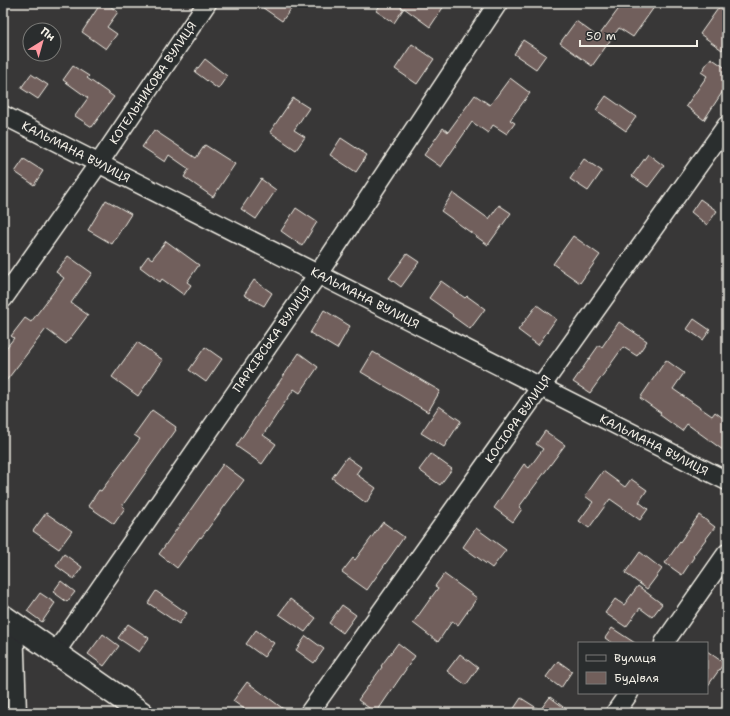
<svg xmlns="http://www.w3.org/2000/svg" width="730" height="716" font-family="'Shantell Sans',sans-serif">
	<rect width="100%" height="100%" fill="#383737"/>
	<filter id="ink" filterUnits="userSpaceOnUse"><feTurbulence type="fractalNoise" baseFrequency=".025" numOctaves="2"/><feDisplacementMap in="SourceGraphic" scale="8" xChannelSelector="R" yChannelSelector="G"/><feConvolveMatrix kernelMatrix="1 2 1 2 8 2 1 2 1" color-interpolation-filters="sRGB"/></filter>
	<g filter="url(#ink)">
		<g fill="#715f5b" stroke="#f4f1e8">
			<polygon points="101,3 106,3 118,12 107,27 117,34 106,49 82,32"/>
			<polygon points="256,3 283,3 291,9 282,21"/>
			<polygon points="382,3 396,3 403,8 396,3 446,3 430,27 404,8 394,23 376,11"/>
			<polygon points="623,3 657,3 633,37 619,28 592,66 560,43 576,21 598,37"/>
			<polygon points="722,3 727,3 727,43 722,50 700,34"/>
			<polygon points="523,40 546,55 536,69 514,54"/>
			<polygon points="412,44 434,59 417,84 395,69"/>
			<polygon points="711,58 727,69 727,85 704,120 686,106 707,76 701,72"/>
			<polygon points="205,59 227,76 218,89 195,72"/>
			<polygon points="73,66 89,76 87,78 114,97 92,127 75,116 88,98 63,80"/>
			<polygon points="31,74 48,85 38,99 21,88"/>
			<polygon points="510,78 530,93 510,120 515,123 507,134 493,125 488,133 472,122 441,167 424,155 443,128 448,132 475,95 490,105"/>
			<polygon points="606,96 636,117 626,131 596,110"/>
			<polygon points="293,98 309,108 294,130 305,137 296,150 270,132"/>
			<polygon points="154,130 196,158 205,145 235,164 213,197 184,177 189,169 169,155 165,162 142,147"/>
			<polygon points="341,138 367,155 356,172 330,155"/>
			<polygon points="648,154 664,166 648,187 632,176"/>
			<polygon points="24,159 43,171 34,185 15,172"/>
			<polygon points="584,159 602,171 588,191 570,179"/>
			<polygon points="261,179 276,190 256,219 241,209"/>
			<polygon points="453,193 489,219 499,205 511,213 488,245 441,211"/>
			<polygon points="700,199 717,211 707,225 691,212"/>
			<polygon points="106,200 131,214 112,244 88,230"/>
			<polygon points="296,208 317,222 302,246 281,231"/>
			<polygon points="573,236 600,255 580,283 553,264"/>
			<polygon points="166,241 199,265 187,282 191,285 184,295 162,279 160,282 140,267 148,256 152,259"/>
			<polygon points="407,254 419,262 401,287 389,278"/>
			<polygon points="68,256 92,273 71,303 88,315 66,344 46,329 3,385 3,352 14,338 11,336 25,318 31,322 64,278 56,272"/>
			<polygon points="254,280 272,293 264,306 244,295"/>
			<polygon points="441,281 465,298 467,296 485,309 470,329 452,316 453,315 429,298"/>
			<polygon points="537,305 556,319 538,345 518,330"/>
			<polygon points="324,310 350,326 337,349 310,333"/>
			<polygon points="694,319 710,330 703,340 687,329"/>
			<polygon points="619,322 647,341 637,356 623,347 590,393 573,382 599,345 602,347"/>
			<polygon points="137,342 163,360 138,396 112,377"/>
			<polygon points="205,347 222,359 206,382 189,370"/>
			<polygon points="373,352 440,391 428,412 361,372"/>
			<polygon points="299,353 318,367 300,393 294,389 263,435 276,444 262,464 236,446"/>
			<polygon points="666,360 684,373 673,389 712,416 715,412 727,421 727,453 687,424 682,431 660,415 661,413 640,398"/>
			<polygon points="439,406 461,421 444,447 421,433"/>
			<polygon points="152,410 176,427 175,429 176,430 122,506 125,508 114,524 88,506 99,490 101,491 140,439 134,435"/>
			<polygon points="545,431 565,445 519,507 522,509 513,522 494,508 524,464 529,468 543,449 536,444"/>
			<polygon points="431,454 452,469 440,485 419,470"/>
			<polygon points="347,457 361,467 356,474 376,488 366,503 332,478"/>
			<polygon points="223,464 244,480 201,538 200,537 177,568 159,554"/>
			<polygon points="603,471 625,487 631,479 647,490 639,502 648,509 640,520 610,499 589,528 579,521 593,502 585,496"/>
			<polygon points="46,513 72,531 59,549 33,531"/>
			<polygon points="699,515 715,527 693,556 694,557 682,575 665,563"/>
			<polygon points="383,522 404,537 367,590 342,572 353,558 355,560"/>
			<polygon points="476,528 506,550 492,568 463,547"/>
			<polygon points="640,552 662,569 647,589 625,573"/>
			<polygon points="64,554 82,567 74,579 56,566"/>
			<polygon points="444,574 477,598 458,625 452,621 438,642 413,623 438,588 435,586"/>
			<polygon points="61,581 75,592 67,602 53,592"/>
			<polygon points="638,586 662,604 652,617 640,608 626,627 605,613 615,599 624,605"/>
			<polygon points="156,591 187,613 179,624 148,603"/>
			<polygon points="40,593 55,603 42,622 27,611"/>
			<polygon points="290,599 316,618 305,632 279,614"/>
			<polygon points="342,605 356,615 343,633 329,623"/>
			<polygon points="128,624 149,638 139,652 118,638"/>
			<polygon points="612,628 635,643 612,643 605,638"/>
			<polygon points="256,630 274,643 264,657 246,644"/>
			<polygon points="103,634 119,646 104,666 88,654"/>
			<polygon points="306,636 324,649 314,663 296,650"/>
			<polygon points="398,643 415,656 376,713 358,700 382,667 381,666"/>
			<polygon points="707,651 724,663 707,687"/>
			<polygon points="460,654 478,668 466,685 447,671"/>
			<polygon points="558,661 572,671 561,688 546,677"/>
			<polygon points="247,682 289,713 250,713 233,701"/>
			<polygon points="550,697 571,713 511,713 521,698 540,710"/>
		</g>
		<g fill="none" stroke-linecap="round" stroke-linejoin="round">
			<defs>
				<g id="street">
					<polyline points="3,115 727,481"/>
					<polyline points="3,299 99,163 207,3"/>
					<polyline points="14,624 17,713"/>
					<polyline points="664,643 727,553"/>
					<polyline points="55,653 318,274 498,3"/>
					<polyline points="309,713 727,125"/>
					<polyline points="615,713 629,693"/>
				</g>
				<polyline id="secondary" points="3,616 142,713"/>
			</defs>
			<use href="#street" stroke="#f4f1e8" stroke-width="21"/>
			<use href="#secondary" stroke="#f4f1e8" stroke-width="25"/>
			<use href="#street" stroke="#2a2d2e" stroke-width="18"/>
			<use href="#secondary" stroke="#2a2d2e" stroke-width="22"/>
		</g>
	</g>
	<g text-anchor="middle" dominant-baseline="central" stroke-width="3" stroke-linejoin="round" paint-order="stroke">
		<g font-size="12" fill="#f4f1e8" stroke="#2a2d2e">
			<text transform="translate(153 83) rotate(-56)">КОТЕЛЬНИКОВА ВУЛИЦЯ</text>
			<text transform="translate(76 152) rotate(27)">КАЛЬМАНА ВУЛИЦЯ</text>
			<text transform="translate(365 298) rotate(27)">КАЛЬМАНА ВУЛИЦЯ</text>
			<text transform="translate(272 339) rotate(-55)">ПАРКІВСЬКА ВУЛИЦЯ</text>
			<text transform="translate(518 419) rotate(-55)">КОСІОРА ВУЛИЦЯ</text>
			<text transform="translate(654 445) rotate(27)">КАЛЬМАНА ВУЛИЦЯ</text>
		</g>
	</g>
	<rect width="730" height="716" fill="none" stroke="#2a2d2e" stroke-width="16"/>
	<rect x="8" y="8" width="714" height="700" fill="none" stroke="#f4f1e8" stroke-width="1.5" filter="url(#ink)"/>
	<rect x="578" y="642" width="130" height="52" fill="#2a2d2e" stroke="#7b7b78"/>
	<rect x="586" y="655" width="20" height="6" fill="#2a2d2e" stroke="#7b7b78"/>
	<text x="614" y="662" font-size="12" fill="#f4f1e8">Вулиця</text>
	<rect x="586" y="672" width="20" height="12" fill="#715f5b" stroke="#7b7b78"/>
	<text x="614" y="682" font-size="12" fill="#f4f1e8">Будівля</text>
	<g transform="translate(42 42) rotate(37)"><circle r="19" fill="#2a2d2e" stroke="#7b7b78"/>
	<path d="M0-3L7 15L0 10L-7 15Z" fill="#ff9aa2"/>
	<text y="-6" font-size="11" font-weight="bold" text-anchor="middle" fill="#f4f1e8">Пн</text>
	</g>
	<path d="M580 40v6h117v-6" fill="none" stroke="#f4f1e8" stroke-width="2"/>
	<text x="586" y="40" font-size="12" fill="#f4f1e8" stroke="#2a2d2e" stroke-width="3" paint-order="stroke">50 m</text>
</svg>
